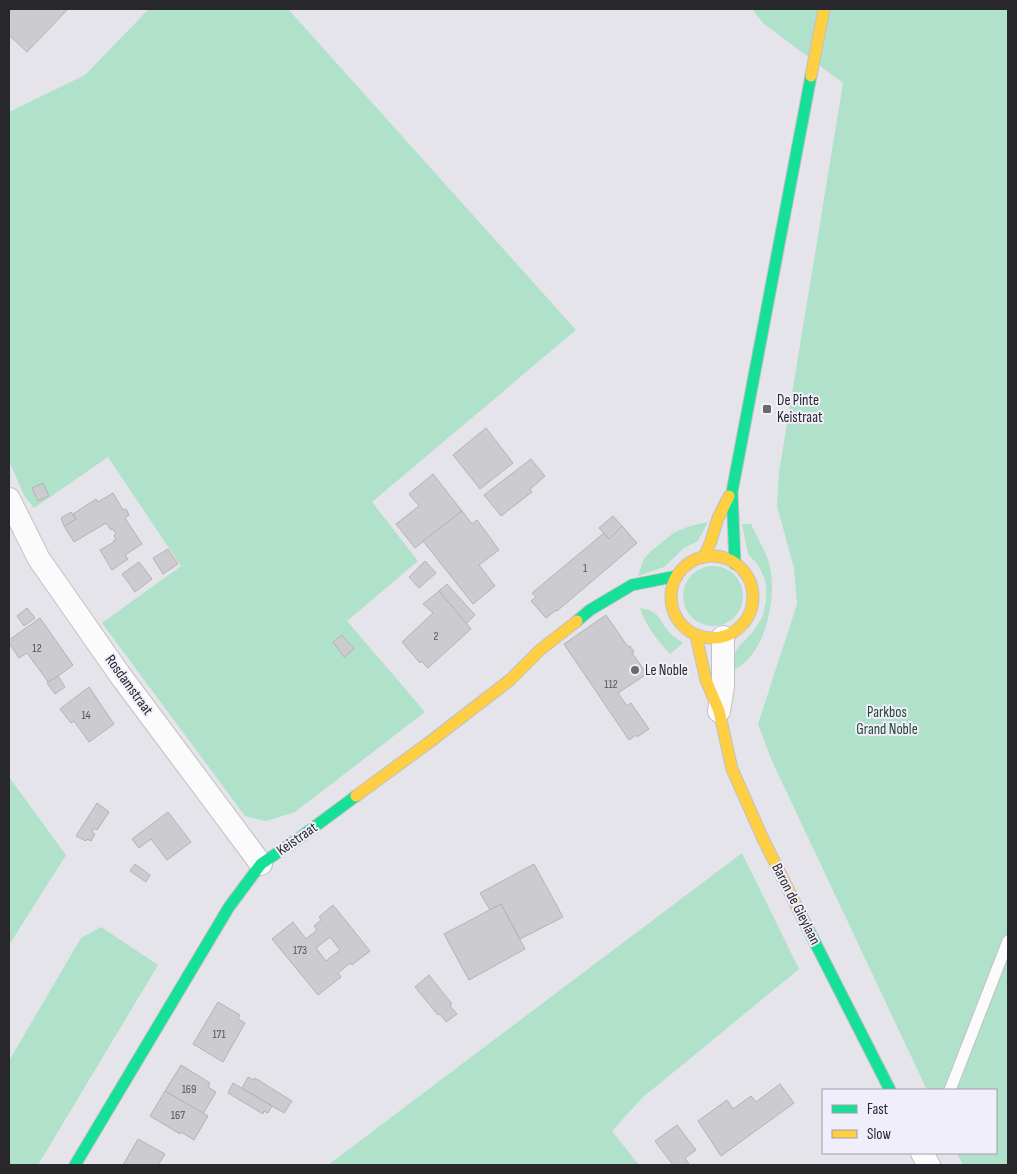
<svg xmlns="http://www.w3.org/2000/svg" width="1017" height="1174" font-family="'Sofia Sans Condensed',sans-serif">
	<rect width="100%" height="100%" fill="#e5e4ea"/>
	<g fill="#b0e1ca">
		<polygon points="149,9 288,9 576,330 372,502 418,561 347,621 425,712 295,812 266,821 245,816 102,623 181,566 108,457 34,508 24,495 9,461 9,112 85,75"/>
		<polygon points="752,9 1008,9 1008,1165 963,1165 957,1153 996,1153 996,1090 927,1090 772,761 758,724 797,604 794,568 777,506 779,473 843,83 763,23"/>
		<polygon points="708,522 698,541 684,548 664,567 638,576 644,559 651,551 675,532 690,526"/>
		<path d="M742 524H751C757 537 765 550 769 563 778 595 766 656 733 670L734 654 740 645 752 633 763 616 766 601V585L764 577 758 565 748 554Z"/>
		<circle cx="713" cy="596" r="30"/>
		<path d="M640 608C661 611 658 620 670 633 674 637 679 640 683 643L670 654C658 641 645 625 640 608Z"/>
		<polygon points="9,777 66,855 9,945"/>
		<polygon points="742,853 799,969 642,1098 612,1131 638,1164 328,1165"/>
		<polygon points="101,927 158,965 38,1165 9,1165 9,1061 81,938"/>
	</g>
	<g fill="#cccbd0" stroke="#b4b2b7" fill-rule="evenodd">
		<polygon points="9,9 68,9 27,52 9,35"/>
		<polygon points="486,428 513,463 480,489 453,455"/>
		<polygon points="531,459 545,476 530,489 532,492 501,516 484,495"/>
		<polygon points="433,474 462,511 415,548 396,524 419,506 409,494"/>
		<polygon points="43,483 49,496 38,501 32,488"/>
		<polygon points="113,493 123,510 126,509 129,515 125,518 142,544 125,555 128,559 112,570 100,550 114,542 113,541 116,540 114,535 116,534 113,529 111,530 106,523 74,542 64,526 76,519 73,514 96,499 98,502"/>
		<polygon points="462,511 472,524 477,520 499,550 479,565 495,586 473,604 423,541"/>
		<polygon points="71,512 76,519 64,526 61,518"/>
		<polygon points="613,516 622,526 609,539 599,528"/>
		<polygon points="622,526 637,543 557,611 556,610 546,618 531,601 536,597 532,593 604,533 609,539"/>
		<polygon points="168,549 178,564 163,574 153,558"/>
		<polygon points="425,561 436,573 419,588 409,577"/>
		<polygon points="139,562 152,579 135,592 122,574"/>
		<polygon points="447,584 475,615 466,624 439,591"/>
		<polygon points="439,591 471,629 428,668 421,661 420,663 402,642 433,613 423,604"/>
		<polygon points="27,608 35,618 24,626 17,616"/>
		<polygon points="606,615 628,647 630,646 634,652 632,653 647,674 618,693 627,706 631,703 649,729 637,737 636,735 629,740 564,644"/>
		<polygon points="40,618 73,665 49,683 27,653 19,658 9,643 9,640"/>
		<polygon points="342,635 354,649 344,657 333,642"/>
		<polygon points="58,676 65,687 55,694 47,683"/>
		<polygon points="89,687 114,724 89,742 74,721 71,723 60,709"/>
		<polygon points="97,803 109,812 97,830 94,828 92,832 95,834 91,841 87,839 86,841 76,836"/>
		<polygon points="168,812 191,842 167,860 151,839 139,848 132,839"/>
		<polygon points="135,864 150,875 146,882 130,871"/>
		<polygon points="534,864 563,917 520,939 501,904 490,910 480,893"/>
		<polygon points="501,904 525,949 469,980 444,934"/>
		<path d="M333 905 370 951 352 965 350 963 338 973 341 977 318 995 272 939 293 922 306 939 317 930 314 926 321 920 319 917ZM330 937 340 950 326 961 316 948Z"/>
		<polygon points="429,975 452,1004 450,1006 457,1014 446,1022 440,1014 438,1015 415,987"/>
		<polygon points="218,1002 240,1015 238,1019 245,1023 223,1062 193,1044"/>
		<polygon points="181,1065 210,1083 208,1087 216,1092 203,1114 165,1091"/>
		<polygon points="248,1077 254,1080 255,1078 292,1101 284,1113 242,1088"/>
		<polygon points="233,1083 272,1106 268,1113 264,1111 263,1114 228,1093"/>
		<polygon points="780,1084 794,1103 721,1156 698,1121 727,1100 733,1109 751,1096 756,1102"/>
		<polygon points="165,1091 208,1116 194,1140 181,1132 180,1134 150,1116"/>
		<polygon points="677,1125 696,1150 685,1158 689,1164 687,1165 673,1165 655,1141"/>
		<polygon points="138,1139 165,1154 158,1165 123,1165"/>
	</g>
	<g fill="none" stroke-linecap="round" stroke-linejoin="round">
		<defs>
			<polyline id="lane" points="950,1090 1008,941"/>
			<g id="street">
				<polyline points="9,499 39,559 120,675 261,864"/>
				<polyline points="719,711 723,686 723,637"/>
				<polyline points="922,1153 929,1165"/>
			</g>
			<g id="fast">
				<polyline points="735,564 732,492 811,76"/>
				<polyline points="577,621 590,610 632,585 677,576"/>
				<polyline points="802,917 890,1090"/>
				<polyline points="75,1165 229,907 261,864 302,836 356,796"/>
			</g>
			<g id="slow">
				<polyline points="811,76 824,9"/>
				<circle cx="712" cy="597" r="41"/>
				<polyline points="704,557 711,541 718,518 729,496"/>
				<polyline points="696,636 706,680 719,711 732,769 764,841 802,917"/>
				<polyline points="356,796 427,744 510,680 540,650 577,621"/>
			</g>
		</defs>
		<use href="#lane" stroke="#c1c0c5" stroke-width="13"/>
		<use href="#street" stroke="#c1c0c5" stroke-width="24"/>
		<use href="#fast" stroke="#c1c0c5" stroke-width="13"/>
		<use href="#slow" stroke="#c1c0c5" stroke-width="13"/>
		<use href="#lane" stroke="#fbfbfc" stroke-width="11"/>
		<use href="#street" stroke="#fbfbfc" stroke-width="22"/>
		<use href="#fast" stroke="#16e098" stroke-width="11"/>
		<use href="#slow" stroke="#ffcf43" stroke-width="11"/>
	</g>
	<g fill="#6a696e" stroke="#f0eefa" stroke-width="2">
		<rect x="762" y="404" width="10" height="10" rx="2.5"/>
		<circle cx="635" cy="670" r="5"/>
	</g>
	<g text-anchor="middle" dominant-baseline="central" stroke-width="4" stroke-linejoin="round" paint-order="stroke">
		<g font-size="12" fill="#545258">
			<text x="585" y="568">1</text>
			<text x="436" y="636">2</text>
			<text x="37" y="648">12</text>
			<text x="611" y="684">112</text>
			<text x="86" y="715">14</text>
			<text x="300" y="950">173</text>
			<text x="219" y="1034">171</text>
			<text x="189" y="1089">169</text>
			<text x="178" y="1115">167</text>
		</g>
		<g font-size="15" fill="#28272c" stroke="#f0eefa" text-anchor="start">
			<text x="777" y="400">De Pinte<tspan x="777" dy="17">Keistraat</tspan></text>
			<text x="645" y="670">Le Noble</text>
		</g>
		<g font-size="15" fill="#28272c" stroke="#f0eefa">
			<text transform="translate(129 685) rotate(54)">Rosdamstraat</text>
			<text transform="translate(297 839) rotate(-35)">Keistraat</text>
			<text transform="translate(796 904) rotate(63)">Baron de Gieylaan</text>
		</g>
		<g font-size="15" fill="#1f4833" stroke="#f0eefa">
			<text x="887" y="712">Parkbos<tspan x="887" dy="17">Grand Noble</tspan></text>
		</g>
	</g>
	<rect width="1017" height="1174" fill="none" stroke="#28272c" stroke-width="20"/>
	<rect x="822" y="1089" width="175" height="65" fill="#f0eefa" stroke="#a09ea8"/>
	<rect x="832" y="1105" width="25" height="8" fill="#16e098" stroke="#a09ea8"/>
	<text x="867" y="1114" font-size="15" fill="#28272c">Fast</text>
	<rect x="832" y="1130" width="25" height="8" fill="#ffcf43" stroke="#a09ea8"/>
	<text x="867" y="1139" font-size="15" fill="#28272c">Slow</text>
</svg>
